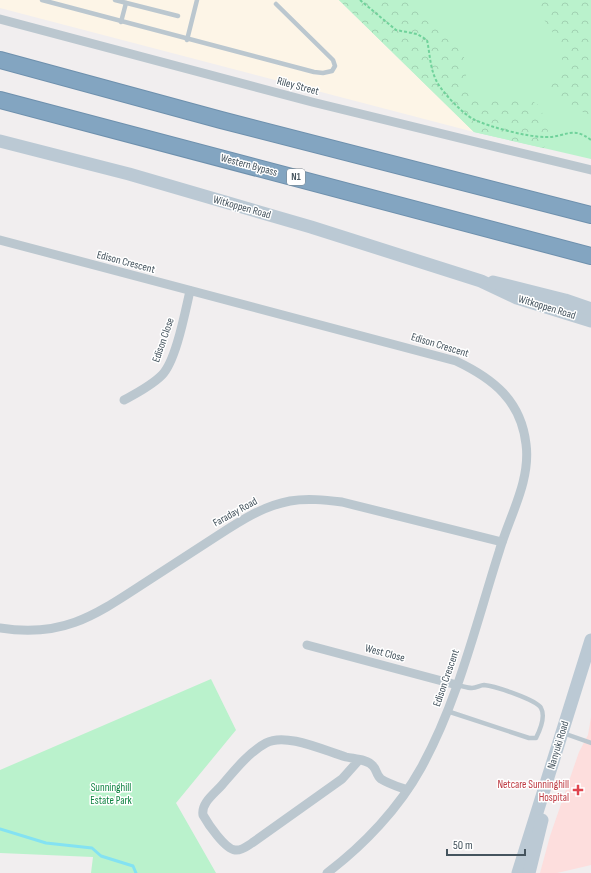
<svg xmlns="http://www.w3.org/2000/svg" width="591" height="873" font-family="'Sofia Sans Condensed',sans-serif">
	<defs>
		<pattern id="forest-crowns" width="20" height="18" patternUnits="userSpaceOnUse"><rect width="20" height="18" fill="#baf2cc"/><path d="M2 6a3 3 0 1 1 6 0M12 15a3 3 0 1 1 6 0" fill="none" stroke="#a1d1b2"/></pattern>
	</defs>
	<rect width="100%" height="100%" fill="#f1eeef"/>
	<polygon fill="#fdf5e7" points="0,0 339,0 474,132 0,8"/>
	<polygon fill="#fddedd" points="591,717 591,865 557,873 540,873 550,836 579,752 588,735"/>
	<g fill="#baf2cc">
		<polygon points="339,0 591,0 591,159 474,132"/>
		<polygon points="211,679 236,730 176,803 216,873 91,873 93,857 0,853 0,770"/>
	</g>
	<g fill="url(#forest-crowns)">
		<polygon points="339,0 404,0 429,23 457,43 464,57 468,93 480,100 491,102 517,97 529,99 540,106 548,131 549,143 543,148 474,132"/>
		<path d="M527 0H591V123C581 107 575 104 556 101L551 86C558 76 563 67 562 54 562 41 537 9 527 0Z"/>
	</g>
	<g fill="none" stroke-linecap="round" stroke-linejoin="round">
		<polyline stroke="#84e2f2" stroke-width="3" points="0,829 46,843 92,848 101,856 133,866 136,873"/>
		<defs>
			<g id="highway">
				<polyline points="0,60 221,120 591,215"/>
				<polyline points="0,100 591,256"/>
			</g>
		</defs>
		<use href="#highway" stroke="#6e90ad" stroke-width="18"/>
		<path stroke="#70d29b" stroke-width="2" stroke-dasharray="3 2" stroke-linecap="butt" d="M360 0 396 30 417 34 427 40C430 54 430 69 437 82 443 93 462 113 473 119 489 127 527 137 545 137 565 138 572 125 591 140"/>
		<g stroke="#bbc7cf" stroke-width="4.5">
			<polyline points="42,0 314,72 323,73 332,71 335,66 333,60 276,4"/>
			<polyline points="115,0 178,16"/>
			<polyline points="121,22 126,3"/>
			<polyline points="187,40 197,0"/>
			<path d="M447 711 529 738H536C540 730 546 717 541 708 537 700 495 686 484 685 480 685 477 688 472 688 468 688 462 686 457 685"/>
			<polyline points="563,733 591,743"/>
		</g>
		<g stroke="#bbc7cf" stroke-width="9">
			<polyline points="0,19 312,102 591,170"/>
			<path d="M0 240 456 361C494 379 521 401 526 444 531 481 509 517 499 552 476 624 458 701 421 768 399 808 364 845 327 873"/>
			<path d="M124 400C137 393 151 386 162 375 176 361 185 312 190 291"/>
			<path d="M0 628C62 638 94 616 143 584 168 568 192 552 217 536 240 521 263 506 290 501 307 498 325 500 342 502L502 542"/>
			<polyline points="307,645 457,685"/>
			<path d="M359 760 342 779 252 843C247 846 242 851 235 850 225 849 208 824 203 815 201 803 214 794 222 785 234 771 249 752 266 743 286 732 325 751 346 757 354 759 367 759 373 766 377 770 376 775 381 779 389 784 399 787 407 790"/>
		</g>
		<g stroke="#bbc9d4" stroke-width="13">
			<polyline points="0,141 129,174 311,227 481,281 517,298 591,321"/>
			<polyline points="493,282 565,300 591,309"/>
			<polyline points="518,873 591,640"/>
			<polyline points="529,873 542,820"/>
		</g>
		<use href="#highway" stroke="#83a5c1" stroke-width="16"/>
	</g>
	<path fill="#e0444e" stroke="#fff" stroke-width="1.5" d="M576 784h4v4h4v4h-4v4h-4v-4h-4v-4h4z"/>
	<g text-anchor="middle" dominant-baseline="central" stroke-width="3" stroke-linejoin="round" paint-order="stroke">
		<rect fill="#fff" stroke="#7d878e" stroke-width="1" x="287" y="169" width="18" height="16" rx="3"/>
		<g font-size="10" font-weight="bold" fill="#45545e">
			<text x="296" y="177">N1</text>
		</g>
		<g font-size="11" fill="#45545e" stroke="#fff">
			<text transform="translate(298 86) rotate(15)">Riley Street</text>
			<text transform="translate(249 165) rotate(15)">Western Bypass</text>
			<text transform="translate(242 207) rotate(16)">Witkoppen Road</text>
			<text transform="translate(126 262) rotate(15)">Edison Crescent</text>
			<text transform="translate(547 307) rotate(17)">Witkoppen Road</text>
			<text transform="translate(163 340) rotate(-71)">Edison Close</text>
			<text transform="translate(440 345) rotate(17)">Edison Crescent</text>
			<text transform="translate(235 512) rotate(-29)">Faraday Road</text>
			<text transform="translate(385 653) rotate(15)">West Close</text>
			<text transform="translate(446 678) rotate(-71)">Edison Crescent</text>
			<text transform="translate(558 745) rotate(-73)">Nanyuki Road</text>
		</g>
		<g font-size="11" fill="#be3a42" stroke="#fff" text-anchor="end">
			<text x="569" y="784">Netcare Sunninghill<tspan x="569" dy="13">Hospital</tspan></text>
		</g>
		<g font-size="11" fill="#118443" stroke="#fff">
			<text x="111" y="787">Sunninghill<tspan x="111" dy="13">Estate Park</tspan></text>
		</g>
	</g>
	<path d="M447 849v6h78v-6" fill="none" stroke="#45545e" stroke-width="2"/>
	<text x="453" y="849" font-size="12" fill="#45545e" stroke="#ffffff" stroke-width="3" paint-order="stroke">50 m</text>
</svg>
